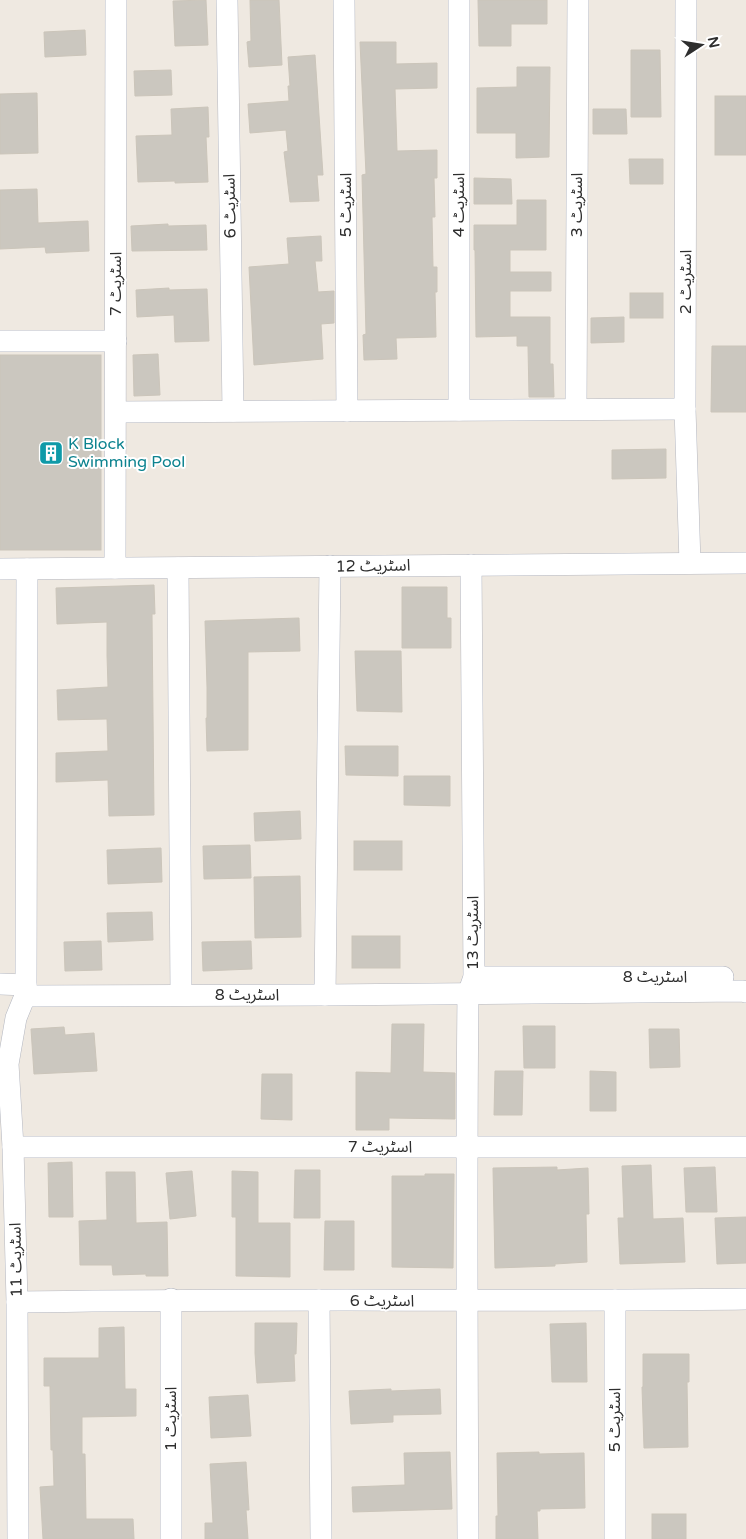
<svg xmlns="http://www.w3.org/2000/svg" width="746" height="1539" font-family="'Varela Round','Noto Sans Arabic',sans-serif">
	<rect width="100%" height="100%" fill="#efe9e1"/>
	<g fill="#cbc7bf" stroke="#cbc5ba">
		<polygon points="206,0 208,45 175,46 173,1"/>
		<polygon points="250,0 279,0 282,65 249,67 247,42 251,41"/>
		<polygon points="478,0 547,0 547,24 511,24 511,46 479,46"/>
		<polygon points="85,30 86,55 45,57 44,32"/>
		<polygon points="360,42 396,42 396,64 437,63 437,88 395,89 397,151 437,150 437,178 434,178 435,217 432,217 433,267 437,267 437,292 435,292 436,337 396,338 397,359 364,360 363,335 366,334 362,175 366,174"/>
		<polygon points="631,50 660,50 661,117 631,117"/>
		<polygon points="315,55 323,175 317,175 319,201 290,202 284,152 288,151 286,130 250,133 248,104 289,101 288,86 290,86 288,57"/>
		<polygon points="517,67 550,67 549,157 516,158 516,133 477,133 477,88 517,87"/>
		<polygon points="171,70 172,95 135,96 134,71"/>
		<polygon points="37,93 38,153 0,154 0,94"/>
		<rect x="715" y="96" width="31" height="59"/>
		<polygon points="208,107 209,137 206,137 208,182 175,183 175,181 138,182 136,136 172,135 171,109"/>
		<polygon points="593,109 626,109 627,134 593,134"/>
		<polygon points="629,159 663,159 663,184 630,184"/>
		<polygon points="474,178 511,179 512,204 474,204"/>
		<polygon points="37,189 38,223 88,221 89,251 46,253 45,247 0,249 0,190"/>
		<polygon points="517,200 546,200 546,250 510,250 510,272 551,272 551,291 510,291 510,317 550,317 550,364 553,364 554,397 529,397 528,346 517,346 517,336 476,337 475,250 474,250 474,225 517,225"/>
		<polygon points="168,224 168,226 206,225 207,250 132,251 131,226"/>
		<polygon points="321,236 322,261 315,261 318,292 334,291 334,323 321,324 323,359 254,365 249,267 289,264 287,238"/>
		<polygon points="169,288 169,290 207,289 209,341 175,342 174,315 137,317 136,290"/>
		<rect x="630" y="293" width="33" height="25"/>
		<polygon points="624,317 624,342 591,343 591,318"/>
		<polygon points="712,346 746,346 746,412 711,412"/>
		<polygon points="158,354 160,395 134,396 133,355"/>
		<rect x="0" y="355" width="101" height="195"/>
		<polygon points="666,449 666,478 612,479 612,450"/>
		<polygon points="154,585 155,614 152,614 154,815 109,816 108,780 56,782 56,753 108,751 107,719 58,720 57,690 108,687 107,655 107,622 57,624 56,588"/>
		<polygon points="402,587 447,587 447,618 451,618 451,648 402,648"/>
		<polygon points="299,618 300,651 248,652 248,750 207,751 206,718 207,718 207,687 205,621"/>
		<polygon points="355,651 401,651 402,712 357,711"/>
		<polygon points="345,746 398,746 398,776 346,775"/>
		<polygon points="404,776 450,776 450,806 404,805"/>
		<polygon points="300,811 301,839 255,841 254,813"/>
		<rect x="354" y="841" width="48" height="29"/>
		<polygon points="250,845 251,878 204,879 203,846"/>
		<polygon points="161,848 162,882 108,884 107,850"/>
		<polygon points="300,876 301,937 255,938 254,877"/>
		<polygon points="152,912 153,940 108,942 107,913"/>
		<rect x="352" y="936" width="48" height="32"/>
		<polygon points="101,941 102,970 65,971 64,942"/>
		<polygon points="251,941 252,969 203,971 202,942"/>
		<polygon points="392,1024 424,1024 423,1072 455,1073 455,1119 389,1118 389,1130 356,1130 356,1072 391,1073"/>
		<polygon points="523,1026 555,1026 555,1068 524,1068"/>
		<polygon points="64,1027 65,1035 94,1033 97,1071 34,1074 31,1029"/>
		<polygon points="649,1029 679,1029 680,1067 650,1068"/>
		<polygon points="495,1071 523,1071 522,1115 494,1115"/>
		<polygon points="590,1071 616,1072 616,1111 590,1111"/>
		<polygon points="262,1074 292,1074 292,1120 261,1119"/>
		<polygon points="72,1162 73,1217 49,1217 48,1163"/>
		<polygon points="651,1165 653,1219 683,1218 685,1262 620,1264 618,1218 624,1218 622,1166"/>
		<polygon points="557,1167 557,1170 588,1168 589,1214 586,1214 587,1262 555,1264 555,1266 495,1268 493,1168"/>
		<polygon points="715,1167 717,1212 686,1212 684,1168"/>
		<polygon points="295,1170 320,1170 320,1218 294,1218"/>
		<polygon points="192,1171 196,1216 170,1219 166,1173"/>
		<polygon points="232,1171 258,1172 258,1223 290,1223 290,1277 236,1276 236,1217 232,1217"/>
		<polygon points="106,1172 135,1172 136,1223 167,1222 168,1276 146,1276 146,1274 113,1275 112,1265 80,1265 79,1221 107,1220"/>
		<polygon points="425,1174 454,1174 453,1268 392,1267 392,1176 425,1176"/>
		<polygon points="746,1217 746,1263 717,1264 715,1218"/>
		<polygon points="325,1221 354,1221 354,1270 324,1270"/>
		<polygon points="255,1323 297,1323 296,1354 294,1354 295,1381 257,1383 255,1353"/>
		<polygon points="586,1323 587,1382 552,1382 550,1324"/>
		<polygon points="124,1327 125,1389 136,1389 136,1416 82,1417 82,1454 85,1454 86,1519 133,1519 134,1539 43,1539 40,1487 54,1486 53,1450 51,1450 50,1386 44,1386 44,1358 99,1358 99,1328"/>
		<polygon points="643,1354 689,1354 689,1382 687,1382 688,1447 644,1448 642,1387 643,1387"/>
		<polygon points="391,1389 391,1391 440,1389 441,1414 393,1415 393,1422 351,1424 349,1391"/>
		<polygon points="248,1395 251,1436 211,1438 209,1397"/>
		<polygon points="450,1452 452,1509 353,1512 352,1487 405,1485 404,1453"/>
		<polygon points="539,1452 539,1454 584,1453 585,1508 540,1509 540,1511 537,1511 538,1539 496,1539 496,1516 498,1516 497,1453"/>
		<polygon points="246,1462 249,1510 246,1510 248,1539 205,1539 205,1523 213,1523 210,1464"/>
		<rect x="652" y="1514" width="34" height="25"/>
	</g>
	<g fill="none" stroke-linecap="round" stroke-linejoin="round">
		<defs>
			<g id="minor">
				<polyline points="227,0 233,411"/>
				<polyline points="344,0 347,411"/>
				<polyline points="686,0 685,409 690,563"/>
				<polyline points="0,341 116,341"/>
				<polyline points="576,409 578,0"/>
				<polyline points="459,410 459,0"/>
				<polyline points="116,412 685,409"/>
				<polyline points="115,568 116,0"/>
				<polyline points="178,568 181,995"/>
				<polyline points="0,569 746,563"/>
				<polyline points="474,977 723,977"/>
				<polyline points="0,984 26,985"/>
				<polyline points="325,995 330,566"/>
				<polyline points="25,996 325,995 743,991 746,992"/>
				<polyline points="13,1147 746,1147"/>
				<polyline points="319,1300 321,1539"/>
				<polyline points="615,1300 615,1539"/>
				<path d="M17 1302C260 1298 503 1302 746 1299"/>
				<polyline points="18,1539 17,1302 13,1147 8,1064 16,1018 25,996 26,985 27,569"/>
				<polyline points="171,1539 171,1299"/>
				<path d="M468 1539C467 1357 466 1175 468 994L474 977 471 565"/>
			</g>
		</defs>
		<use href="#minor" stroke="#b4b7c1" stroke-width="22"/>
		<use href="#minor" stroke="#fff" stroke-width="21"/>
	</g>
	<defs>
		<symbol id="building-square" viewBox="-11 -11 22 22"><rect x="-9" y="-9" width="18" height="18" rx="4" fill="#0f9aa8" stroke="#fff"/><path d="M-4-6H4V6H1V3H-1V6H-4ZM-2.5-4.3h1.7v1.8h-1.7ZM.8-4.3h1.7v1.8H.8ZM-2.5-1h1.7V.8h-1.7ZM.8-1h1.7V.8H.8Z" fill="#fff"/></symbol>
	</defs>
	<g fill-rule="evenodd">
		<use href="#building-square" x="37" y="439" width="28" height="28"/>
	</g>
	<g text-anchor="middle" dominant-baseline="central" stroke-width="4" stroke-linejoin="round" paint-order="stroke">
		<g font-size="16" fill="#2e2e2e" stroke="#fff">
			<text transform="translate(346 205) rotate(-90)">اسٹریٹ 5</text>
			<text transform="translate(459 205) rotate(-90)">اسٹریٹ 4</text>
			<text transform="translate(577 205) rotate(-90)">اسٹریٹ 3</text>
			<text transform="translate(230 206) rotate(-91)">اسٹریٹ 6</text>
			<text transform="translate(686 282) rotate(-90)">اسٹریٹ 2</text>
			<text transform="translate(116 284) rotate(-90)">اسٹریٹ 7</text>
			<text transform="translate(373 566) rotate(-1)">اسٹریٹ 12</text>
			<text transform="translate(473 933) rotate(-90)">اسٹریٹ 13</text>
			<text x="655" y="977">اسٹریٹ 8</text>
			<text x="247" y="995">اسٹریٹ 8</text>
			<text x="380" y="1147">اسٹریٹ 7</text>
			<text transform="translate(16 1260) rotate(-91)">اسٹریٹ 11</text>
			<text x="382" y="1301">اسٹریٹ 6</text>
			<text transform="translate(171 1419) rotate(-90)">اسٹریٹ 1</text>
			<text transform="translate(615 1420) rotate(-90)">اسٹریٹ 5</text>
		</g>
		<g font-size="16" fill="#0d838f" stroke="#fff" text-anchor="start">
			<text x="68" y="444">K Block<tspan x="68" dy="18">Swimming Pool</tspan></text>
		</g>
	</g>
	<g transform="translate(701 45) rotate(78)" stroke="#ffffff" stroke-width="4" paint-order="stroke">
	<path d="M0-4L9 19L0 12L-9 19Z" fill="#2e2e2e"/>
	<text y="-8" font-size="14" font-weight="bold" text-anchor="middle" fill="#2e2e2e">N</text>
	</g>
</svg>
